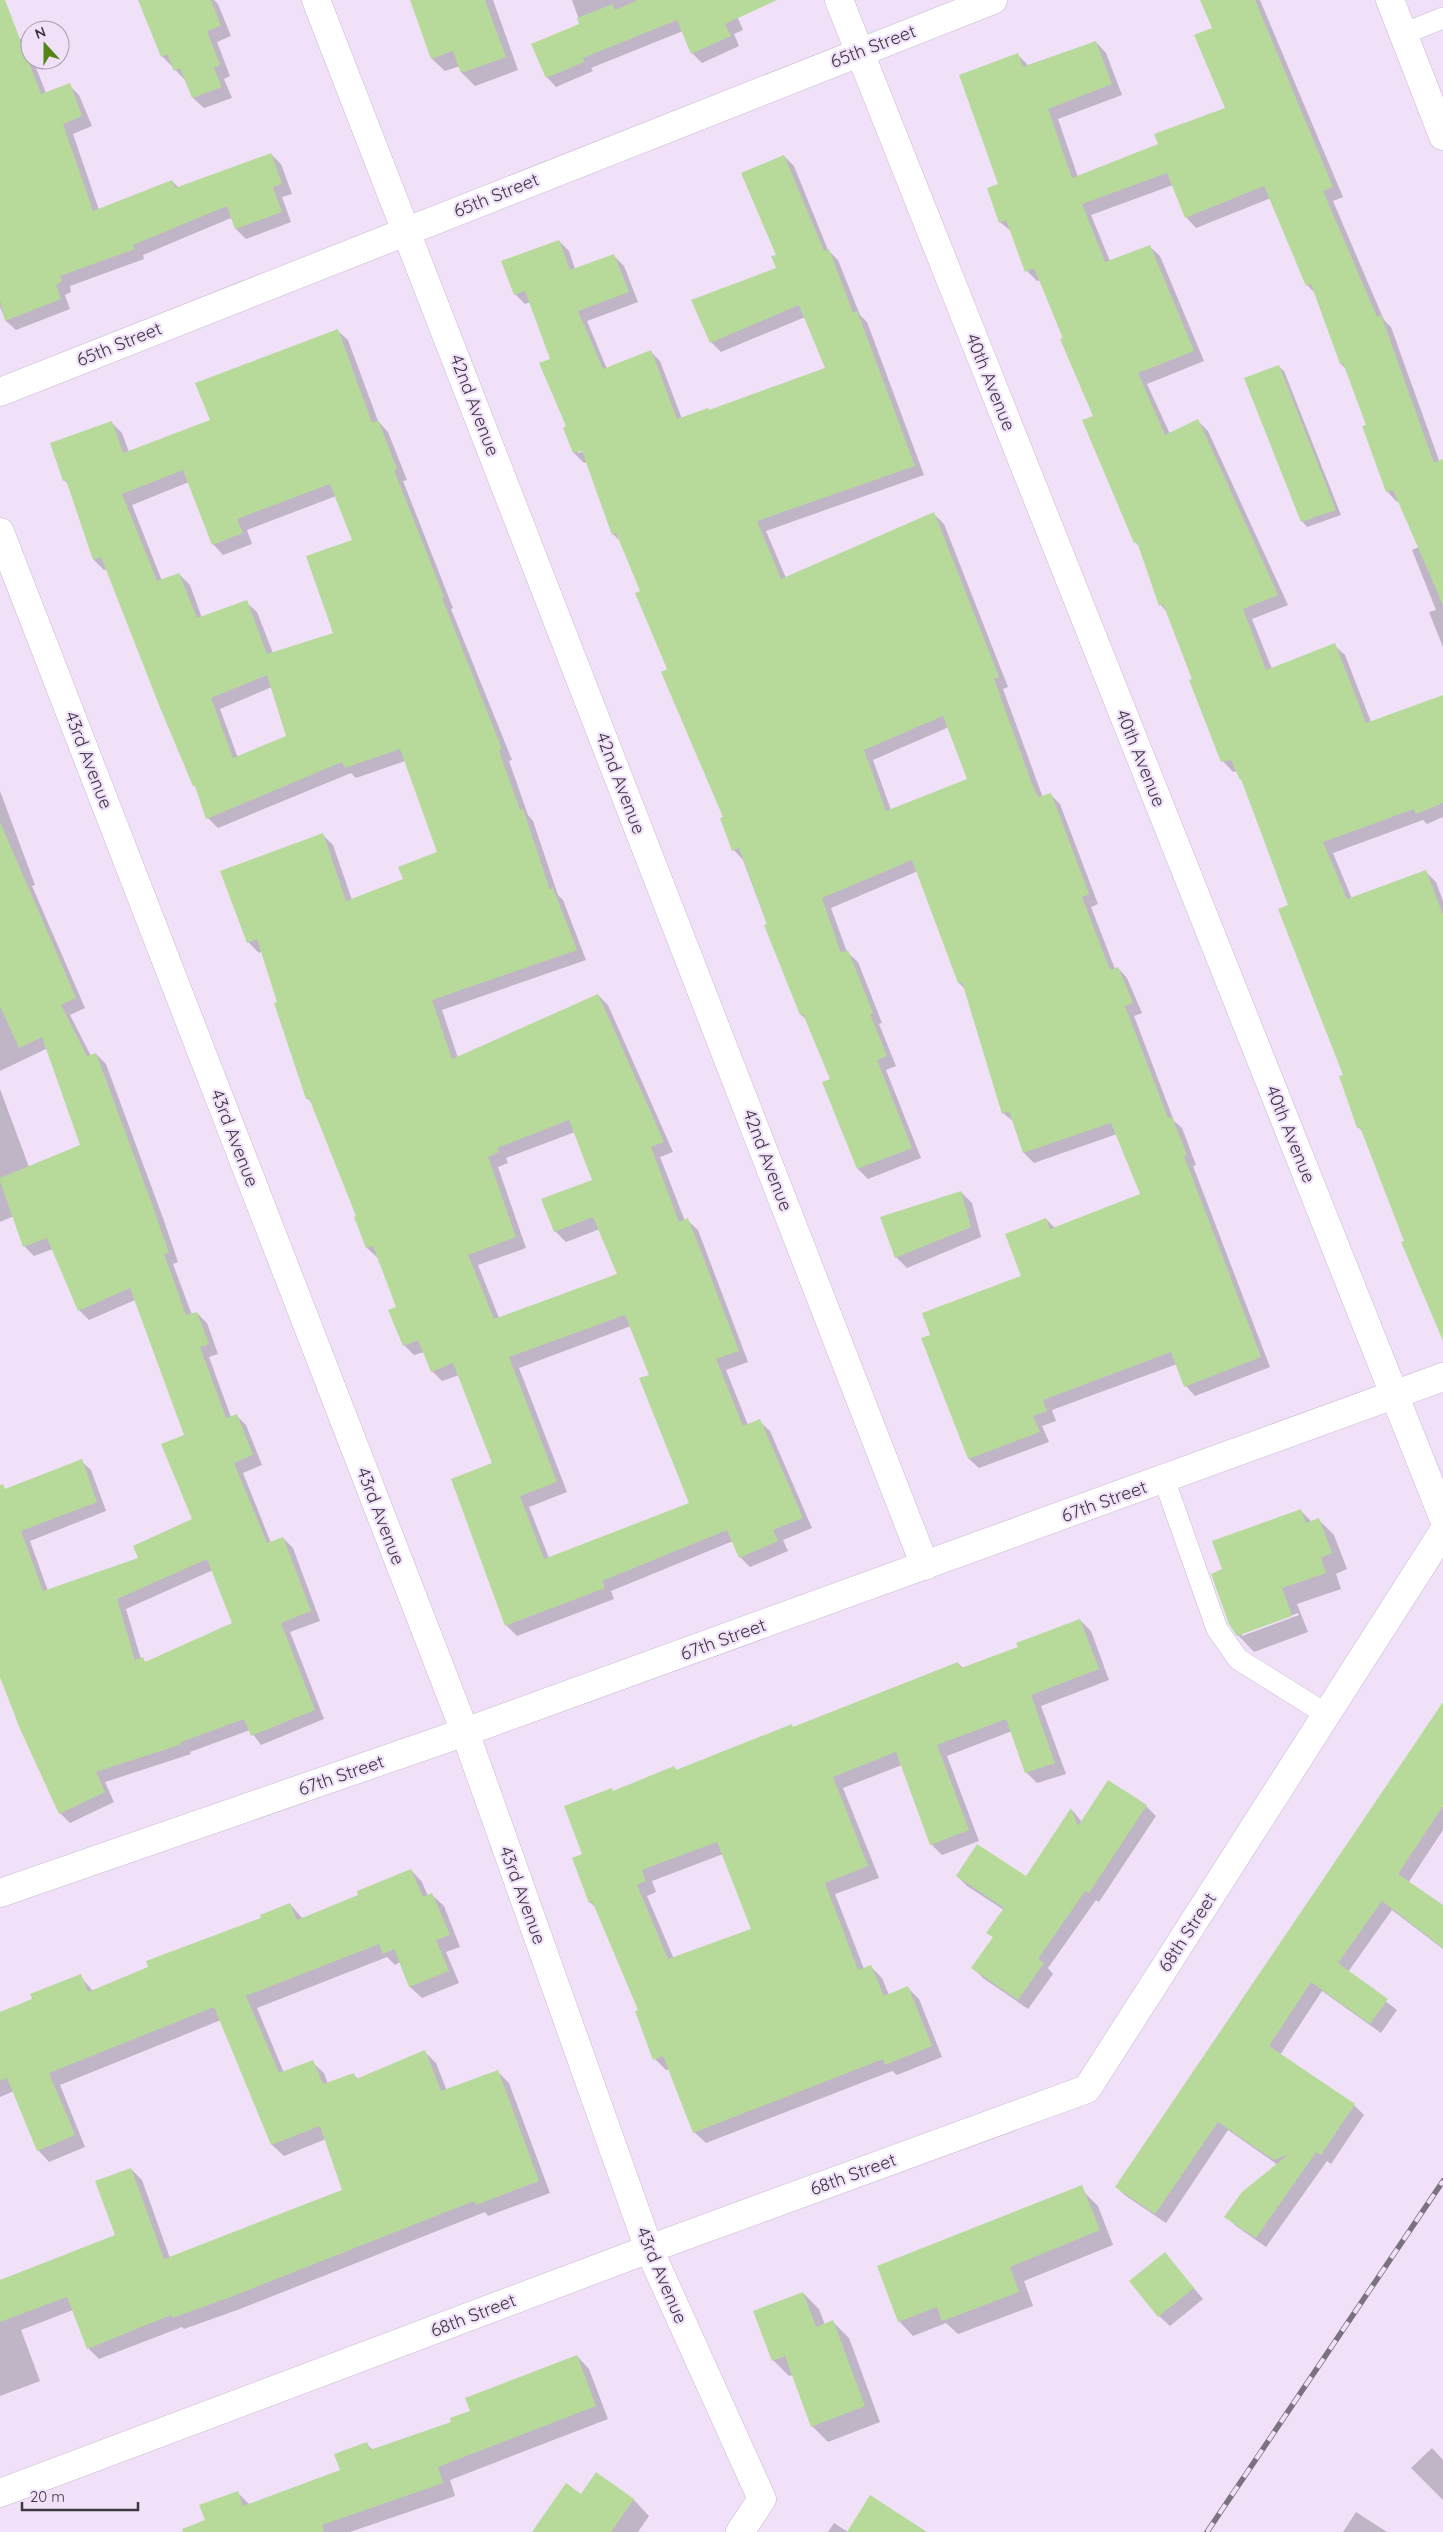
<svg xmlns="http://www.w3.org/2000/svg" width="1443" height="2532" font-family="Quicksand,sans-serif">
	<rect width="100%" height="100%" fill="#f0e1f9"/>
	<g fill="#0003" fill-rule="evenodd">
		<polygon points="139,0 214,0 218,4 231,36 217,42 230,76 224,79 232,98 204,108 193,98 186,81 162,56"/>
		<polygon points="428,0 493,0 518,70 475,86 462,73 460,66 445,71 432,59 413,5"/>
		<polygon points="572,0 730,0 743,30 734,34 739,46 702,63 692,53 683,31 591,68 593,71 556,87 547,77 581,25"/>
		<polygon points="1201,0 1260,0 1343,197 1333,201 1384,320 1391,327 1440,463 1443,466 1443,647 1429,612 1436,610 1412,550 1419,547 1399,501 1397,502 1387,491 1368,425 1347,370 1341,364 1315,293 1308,286 1271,198 1196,228 1186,217 1173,185 1091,215 1110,261 1149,246 1160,256 1204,361 1147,384 1170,434 1198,421 1208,431 1288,605 1252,619 1272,669 1334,645 1345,655 1371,722 1443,696 1443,817 1427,824 1423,820 1333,853 1352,899 1425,871 1436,882 1443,901 1443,1304 1405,1241 1363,1132 1358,1127 1345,1076 1290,905 1244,783 1237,771 1233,772 1223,761 1167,612 1161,605 1140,547 1136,543 1084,421 1094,417 1040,280 1037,281 1027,271 1012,232 1000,222 1000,185 1018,55 1028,65 1096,42 1106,53 1122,95 1058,119 1078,177 1160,145 1226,109 1213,29"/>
		<polygon points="18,36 28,46 30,60 33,60 46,93 69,85 79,95 92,126 73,134 99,210 172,181 179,188 271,154 281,164 292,194 282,197 291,222 246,239 236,229 231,218 143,255 144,259 70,286 71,292 65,295 70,309 16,330 6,321 0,307 0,43"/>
		<path d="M784 156 794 166 828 250 838 260 860 315 867 322 924 475 766 531 786 578 934 514 944 524 1008 687 1003 689 1042 795V797L1050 794 1060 804 1098 904 1091 907 1115 969 1118 968 1127 978 1142 1013 1134 1016 1174 1121 1182 1128 1196 1165 1193 1166 1270 1367 1195 1396 1186 1386 1177 1364 1052 1410 1056 1421 1042 1426 1049 1442 979 1468 969 1459 931 1335 1023 1277 1046 1219 1055 1228 1142 1195 1117 1134 1034 1163 1024 1153 1014 1122 1003 1113 966 990 959 983 918 871 831 908 847 952 858 962 882 1023 879 1024 896 1066 886 1070 921 1158 868 1179 858 1169 823 1083 832 1080 807 1020 801 1015 743 860 734 850 724 818 642 592 621 542 613 534 587 462 584 463 574 453 565 428 568 427 551 359 530 302 525 304 515 294 559 241 569 251 575 269 614 256 624 266 638 302 587 321 607 369 650 351 660 361 682 419 710 411 826 368 805 317 721 352 711 342 777 268ZM588 450 578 453V451ZM949 727 969 780 891 810 873 760Z"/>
		<path d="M337 330 348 340 378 421 388 432 407 480 403 481 453 608 451 609 512 760 509 761 528 815 533 821 558 895 563 900 586 960 442 1010 458 1058 598 995 608 1005 673 1152 660 1157 685 1221 687 1220 698 1230 748 1362 726 1370 748 1425 759 1421 770 1431 812 1528 783 1540 788 1551 750 1567 740 1557 733 1541 611 1591 614 1599 517 1636 507 1626 453 1480 494 1464 459 1375 442 1381 432 1371 424 1352 414 1355 404 1345 398 1307 378 1258 367 1248 358 1217 313 1104 307 1098 262 951 259 953 248 942 323 835 333 845 352 900 404 880 439 853 405 761 356 778 351 773 218 828 208 818 107 569 104 570 94 560 68 484 64 480 112 423 122 433 129 452 212 420ZM189 482 213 544 223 555 252 544 247 530 336 496 353 541 334 634 273 653 257 612 246 602 202 618 190 585 179 574 162 581 132 505ZM272 687 288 737 238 758 220 709ZM575 1132 593 1180 555 1231 566 1242 600 1229 619 1274 499 1318 478 1265 526 1248 498 1167 508 1163 506 1158ZM631 1326 650 1376 690 1504 549 1558 529 1507 567 1492 519 1368Z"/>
		<polygon points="1278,366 1284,371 1341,515 1307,527 1302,521"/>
		<path d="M0 791 35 885 32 886 85 1008 70 1015 91 1056 96 1054 106 1064 163 1218 178 1262 173 1264 192 1315 197 1313 207 1323 218 1354 209 1357 231 1417 236 1415 246 1425 262 1465 243 1473 271 1543 283 1538 293 1548 320 1621 290 1632 324 1719 261 1745 250 1730 190 1752 191 1754 105 1782 114 1802 70 1823 60 1813 0 1672V1491L81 1461 91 1470 106 1511 30 1541 48 1591 140 1559 193 1520 185 1436 135 1300 89 1320 79 1310 53 1249 34 1256 24 1246 14 1216 0 1222V1089L29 1167 82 1145 48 1048 0 1071ZM213 1570 234 1624 147 1663 141 1659 126 1609Z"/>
		<polygon points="961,1192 972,1203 981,1237 907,1268 896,1257"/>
		<path d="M1301 1511 1312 1522 1318 1519 1334 1535 1347 1569 1336 1574 1341 1589 1297 1604 1308 1632 1254 1652 1238 1635 1223 1570ZM1298 1613 1299 1615 1242 1636V1633Z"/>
		<path d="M1080 1620 1091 1631 1109 1680 1041 1706 1066 1774 1037 1783 1026 1772 1012 1731 947 1756 979 1841 942 1855 931 1844 902 1765 843 1788 879 1878 835 1894 864 1969 871 1967 882 1978 889 1995 908 1988 919 1999 942 2057 897 2075 892 2071 706 2143 694 2132 670 2069 666 2070 655 2059 640 2011 596 1908 590 1902 583 1855 613 1792 674 1767 677 1771 794 1728 958 1663 963 1668 1020 1648ZM723 1854 752 1930 674 1959 647 1896 656 1892 652 1881Z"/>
		<polygon points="1443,1704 1443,1830 1408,1883 1443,1907 1443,1949 1392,1910 1348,1972 1397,2010 1381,2033 1322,1991 1280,2055 1354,2105 1364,2115 1331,2164 1327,2161 1266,2247 1236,2226 1226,2216 1278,2165 1228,2130 1166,2223 1126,2196 1116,2187"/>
		<polygon points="1146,1806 1156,1816 1099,1902 1096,1900 1048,1968 1053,1974 1028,2009 983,1978 973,1968 994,1938 988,1932 1004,1910 967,1886 957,1876 1026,1878 1072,1810 1082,1822"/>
		<polygon points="411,1870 422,1882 428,1896 432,1895 444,1906 460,1947 446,1952 459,1983 422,1998 410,1987 400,1962 395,1965 387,1957 257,2008 284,2073 312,2062 324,2073 328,2084 354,2075 358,2079 424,2051 436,2063 447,2091 498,2072 509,2083 550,2193 488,2216 485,2212 240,2309 184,2329 182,2327 99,2359 88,2348 73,2310 21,2330 40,2381 0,2396 0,2282 117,2236 131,2169 142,2180 170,2258 343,2190 326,2139 284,2156 272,2145 221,2020 60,2085 85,2147 49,2162 38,2150 14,2091 0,2097 0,2014 34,2000 80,1976 93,1991 262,1919 290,1904 303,1919 360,1896"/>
		<polygon points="1083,2191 1098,2206 1113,2245 1024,2281 1033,2306 958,2334 946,2323 913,2336 899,2321"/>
		<polygon points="1165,2254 1203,2299 1170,2326 1159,2316"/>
		<polygon points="803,2293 819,2309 825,2325 833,2322 849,2338 880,2422 828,2442 812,2426 793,2375 789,2376 773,2360"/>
		<polygon points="577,2356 589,2369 608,2419 450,2480 455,2496 350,2532 211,2532 237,2492 250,2505 341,2471 367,2444 373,2450 453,2422"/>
		<polygon points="1432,2448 1443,2460 1443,2500 1411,2468"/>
		<polygon points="597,2474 634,2500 649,2516 638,2532 534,2532 581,2496"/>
		<polygon points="1356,2512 1387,2532 1343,2532"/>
		<polygon points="834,2523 848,2532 925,2532 828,2532"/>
	</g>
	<g fill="#b7da9b" fill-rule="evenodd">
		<polygon points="0,0 5,0 41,94 70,83 82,116 63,124 93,211 172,180 175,188 271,153 282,184 273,187 282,212 235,229 227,206 133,245 135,249 60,276 62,281 56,285 61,299 5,321 0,300"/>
		<polygon points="138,0 211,0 221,26 207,31 220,65 214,68 222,87 192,98 180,68 174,71 167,54 161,57"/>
		<polygon points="410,0 485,0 506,57 461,73 453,51 431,59"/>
		<polygon points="638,0 777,0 725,24 731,36 691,54 677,20 583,58 584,62 546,78 531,44 579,24 577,18 613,4 615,10"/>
		<polygon points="1200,0 1255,0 1333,187 1323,191 1377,317 1381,315 1434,463 1443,459 1443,605 1393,490 1386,492 1362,426 1366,425 1343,363 1340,364 1311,284 1306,286 1264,186 1185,218 1167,173 1082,204 1105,262 1150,245 1194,351 1138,373 1165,435 1198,419 1278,595 1243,609 1266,670 1335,643 1366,723 1443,695 1443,803 1416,814 1414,809 1323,842 1347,899 1426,870 1443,915 1443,1341 1401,1242 1404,1241 1360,1127 1357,1128 1339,1076 1343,1075 1278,909 1288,905 1241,779 1240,780 1231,760 1221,762 1189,680 1192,679 1163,604 1159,606 1137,542 1134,543 1082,420 1093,416 1060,339 1063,338 1034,268 1025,272 1006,220 999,223 987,188 998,184 959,75 1018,53 1023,67 1096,41 1112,84 1048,109 1072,178 1158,144 1154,134 1225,108 1194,35 1212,28"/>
		<path d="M784 155 824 251 829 249 853 313 857 311 915 466 757 521 781 579 934 512 999 677 994 679 1032 784 1038 797 1051 793 1089 894 1082 897 1110 970 1118 967 1133 1003 1125 1006 1168 1118 1172 1117 1187 1155 1184 1156 1261 1357 1184 1387 1171 1352 1043 1400 1047 1411 1033 1416 1040 1432 968 1459 921 1338 930 1335 922 1313 1021 1276 1005 1234 1046 1218 1050 1229 1140 1194 1111 1123 1023 1153 1009 1111 1002 1114 962 982 958 983 912 860 822 898 841 953 848 950 873 1013 870 1014 887 1056 877 1060 912 1148 857 1169 822 1082 830 1079 803 1014 800 1015 764 925 767 924 739 848 732 851 720 818 723 817 661 672 667 669 635 593 640 591 616 533 612 535 582 451 573 453 563 428 566 426 539 363 550 359 525 291 514 295 501 261 559 240 570 270 614 254 629 292 578 311 603 369 651 350 677 419 708 408 709 410 825 368 799 305 710 343 691 300 776 268 771 256 776 255 741 173ZM943 716 967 779 886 811 864 750Z"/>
		<path d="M338 329 372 423 378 420 397 469 394 470 444 597 442 598 502 749 499 751 520 810 523 809 550 890 553 888 577 950 432 1000 452 1059 598 994 664 1142 651 1147 679 1222 688 1218 739 1351 716 1359 743 1426 760 1419 803 1518 773 1530 778 1541 739 1558 727 1530 602 1581 605 1588 505 1626 451 1479 492 1463 453 1363 431 1372 418 1340 403 1346 388 1310 396 1307 373 1246 366 1248 354 1217 356 1216 309 1098 306 1099 274 1003 277 1002 257 939 247 943 220 871 323 833 346 901 403 879 398 867 437 852 400 749 345 768 342 762 206 819 195 786H193L161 710 101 557 93 560 66 480 63 481 50 443 112 421 123 453 210 420 195 383ZM183 470 212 545 243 533 237 519 330 484 352 540 306 556 333 633 267 654 247 600 197 618 179 573 157 581 122 494ZM267 675 286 736 233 758 211 698ZM569 1120 592 1180 541 1199 554 1232 593 1217 617 1274 494 1319 468 1255 516 1237 488 1157 499 1152 497 1148ZM625 1315 649 1375 639 1378 689 1503 544 1559 520 1496 557 1482 509 1357Z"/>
		<polygon points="1279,365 1336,510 1301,522 1244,378"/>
		<path d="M0 822 76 998 61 1005 87 1056 96 1053 153 1207 169 1253 164 1254 186 1315 197 1312 209 1344 200 1347 226 1418 237 1414 253 1455 234 1463 267 1543 283 1537 311 1611 281 1623 315 1710 251 1736 244 1719 181 1742 182 1744 96 1772 105 1792 59 1814 20 1729 0 1677V1485L3 1484 5 1489 82 1459 97 1502 21 1531 43 1591 138 1558 133 1546 192 1519 161 1444 184 1435 130 1288 78 1311 47 1238 23 1247 0 1181V1178L80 1145 42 1037 19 1048 0 1006ZM207 1559 232 1623 145 1662 143 1657 135 1660 117 1599Z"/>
		<polygon points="961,1191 971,1227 895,1258 880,1217"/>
		<polygon points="1301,1509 1306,1523 1319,1518 1332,1553 1321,1558 1326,1573 1282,1588 1292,1616 1237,1636 1229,1624 1211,1574 1222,1569 1212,1541"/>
		<path d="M1080 1619 1099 1669 1031 1695 1055 1763 1025 1773 1006 1719 937 1745 969 1830 930 1845 896 1752 833 1777 868 1866 825 1883 858 1970 871 1965 884 1996 908 1986 932 2046 885 2065 883 2059 693 2133 663 2056 653 2060 635 2011 638 2010 592 1901 589 1903 572 1858 582 1854 564 1806 612 1788 613 1791 674 1766 676 1770 792 1724 793 1727 958 1662 961 1668 1018 1647 1016 1643ZM717 1842 751 1929 668 1959 637 1885 646 1881 642 1870Z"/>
		<polygon points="1443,1702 1443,1806 1398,1874 1443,1905 1443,1948 1382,1901 1338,1963 1388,1999 1370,2024 1311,1982 1269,2046 1355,2104 1321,2155 1316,2152 1256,2238 1224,2217 1242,2192 1289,2154 1274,2160 1218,2122 1155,2214 1115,2187"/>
		<polygon points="1108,1780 1147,1805 1089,1893 1085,1891 1038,1959 1044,1963 1018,2000 971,1968 993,1937 986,1933 1004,1908 956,1876 977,1844 1026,1876 1071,1808 1078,1826"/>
		<polygon points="411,1869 423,1897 432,1893 450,1935 436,1940 449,1971 409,1987 394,1949 383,1954 379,1944 246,1996 279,2073 313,2060 323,2084 354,2073 356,2079 425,2050 441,2091 498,2070 539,2181 476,2205 474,2201 228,2298 172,2318 171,2315 87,2349 67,2297 0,2322 0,2280 115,2235 95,2181 131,2168 164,2259 342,2190 320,2126 271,2145 214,2007 49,2073 75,2135 37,2151 7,2078 0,2081 0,2012 32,1999 30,1994 81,1974 88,1992 148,1967 146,1961 261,1918 260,1915 290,1903 297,1920 358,1895 357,1891"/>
		<polygon points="1082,2185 1100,2230 1010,2267 1019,2292 942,2321 937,2307 898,2322 877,2266"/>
		<polygon points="1165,2252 1194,2288 1158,2317 1129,2281"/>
		<polygon points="803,2292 816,2327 833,2320 865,2406 811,2427 785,2356 772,2361 753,2311"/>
		<polygon points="577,2355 596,2406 438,2467 443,2483 322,2525 324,2532 183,2532 182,2529 205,2520 199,2505 238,2491 243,2506 340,2470 334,2454 367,2442 370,2450 451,2422 450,2418 470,2411 465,2398"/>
		<polygon points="596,2472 634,2499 611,2532 532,2532 566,2483 581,2494"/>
		<polygon points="870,2495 927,2532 847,2532"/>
	</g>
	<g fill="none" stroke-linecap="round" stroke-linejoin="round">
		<defs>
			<g id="service">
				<polyline points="1403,34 1443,18"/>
				<polyline points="1164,1479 1217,1629 1238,1659 1326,1714"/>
			</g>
			<g id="minor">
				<polyline points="316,0 925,1566"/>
				<polyline points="839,0 1443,1517"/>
				<polyline points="0,392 993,0"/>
				<polyline points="0,532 465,1732 649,2249 762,2499 740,2532"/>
				<polyline points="0,2493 649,2249 1087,2089 1443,1532"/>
			</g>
			<polyline id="tertiary" points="0,1893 465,1732 1443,1377"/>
			<polyline id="secondary" points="1390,0 1443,136"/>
		</defs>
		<use href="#service" stroke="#c8b9d0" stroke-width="22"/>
		<use href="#minor" stroke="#c8b9d0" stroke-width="29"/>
		<use href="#tertiary" stroke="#c8b9d0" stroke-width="29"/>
		<use href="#secondary" stroke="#c8b9d0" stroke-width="29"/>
		<use href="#service" stroke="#fff" stroke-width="21"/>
		<use href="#minor" stroke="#fff" stroke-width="28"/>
		<use href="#tertiary" stroke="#fff" stroke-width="28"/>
		<use href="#secondary" stroke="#fff" stroke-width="28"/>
		<defs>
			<polyline id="rail" points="1207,2532 1443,2181"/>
		</defs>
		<use href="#rail" stroke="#7b7281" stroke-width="5.5"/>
		<use href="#rail" stroke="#f0e1f9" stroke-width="4" stroke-dasharray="11" stroke-linecap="butt"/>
	</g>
	<g text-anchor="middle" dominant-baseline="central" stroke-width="4.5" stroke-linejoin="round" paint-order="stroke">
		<g font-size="18" fill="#3c3640" stroke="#f0e1f9">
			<text transform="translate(873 46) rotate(-21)">65th Street</text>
			<text transform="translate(496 195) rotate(-22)">65th Street</text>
			<text transform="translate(119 344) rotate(-22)">65th Street</text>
			<text transform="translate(991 382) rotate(68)">40th Avenue</text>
			<text transform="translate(475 405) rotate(69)">42nd Avenue</text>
			<text transform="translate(1141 758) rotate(68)">40th Avenue</text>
			<text transform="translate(89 760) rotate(69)">43rd Avenue</text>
			<text transform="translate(621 783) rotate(69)">42nd Avenue</text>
			<text transform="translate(1291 1134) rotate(68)">40th Avenue</text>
			<text transform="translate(235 1138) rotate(69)">43rd Avenue</text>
			<text transform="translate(768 1160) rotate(69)">42nd Avenue</text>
			<text transform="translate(1104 1501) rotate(-20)">67th Street</text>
			<text transform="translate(381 1516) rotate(69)">43rd Avenue</text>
			<text transform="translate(723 1639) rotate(-20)">67th Street</text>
			<text transform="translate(341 1775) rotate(-19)">67th Street</text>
			<text transform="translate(523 1895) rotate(70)">43rd Avenue</text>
			<text transform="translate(1187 1932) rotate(-57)">68th Street</text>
			<text transform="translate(853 2174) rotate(-20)">68th Street</text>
			<text transform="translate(662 2275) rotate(67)">43rd Avenue</text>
			<text transform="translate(473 2315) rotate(-21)">68th Street</text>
		</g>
	</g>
	<g transform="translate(45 45) rotate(339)"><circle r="24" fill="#f0e1f9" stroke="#a89daf"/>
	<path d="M0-4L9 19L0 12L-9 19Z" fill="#538417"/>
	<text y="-8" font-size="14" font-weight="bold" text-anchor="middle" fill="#3c3640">N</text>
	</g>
	<path d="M22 2502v8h116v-8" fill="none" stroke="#3c3640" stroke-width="2.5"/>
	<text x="30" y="2502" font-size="15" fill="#3c3640" stroke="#f0e1f9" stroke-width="4" paint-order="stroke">20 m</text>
</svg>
